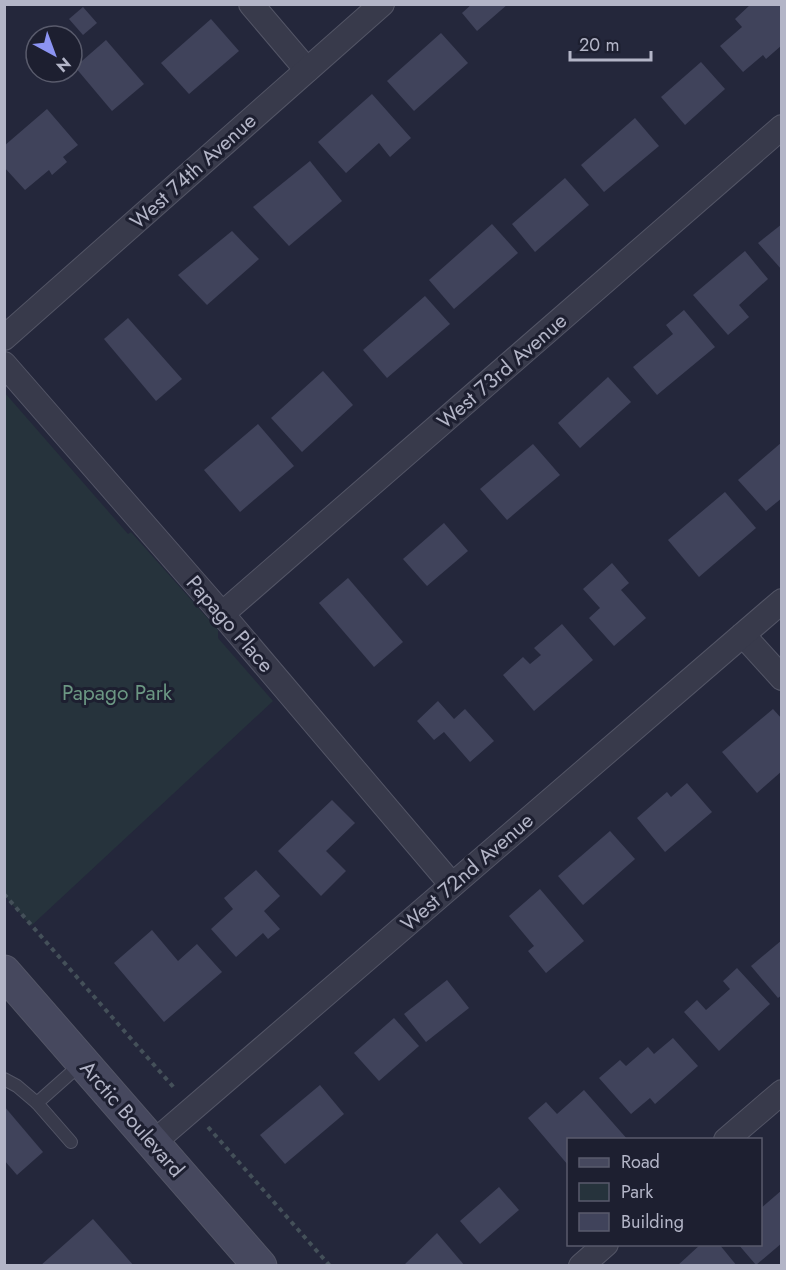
<svg xmlns="http://www.w3.org/2000/svg" width="786" height="1270" font-family="Jost,sans-serif">
	<rect width="100%" height="100%" fill="#24273b"/>
	<polygon fill="#26333c" points="5,393 128,534 131,532 218,630 218,638 273,701 31,926 4,895"/>
	<g fill="#40435b">
		<polygon points="472,4 508,4 477,31 462,13"/>
		<polygon points="751,4 782,4 782,45 766,59 763,55 743,72 720,46 742,27 735,19"/>
		<polygon points="83,7 97,23 83,35 69,19"/>
		<polygon points="211,19 239,51 189,94 161,63"/>
		<polygon points="441,33 468,63 414,111 387,81"/>
		<polygon points="106,40 144,84 112,111 75,67"/>
		<polygon points="701,62 725,89 685,125 661,97"/>
		<polygon points="372,94 411,138 390,157 379,143 346,173 318,142"/>
		<polygon points="47,109 78,145 63,157 67,162 52,175 49,170 25,190 4,167 4,146"/>
		<polygon points="635,118 659,146 604,192 581,165"/>
		<polygon points="310,161 342,201 289,246 253,207"/>
		<polygon points="565,178 589,205 535,252 512,224"/>
		<polygon points="492,224 518,253 454,309 429,280"/>
		<polygon points="782,224 782,270 758,243"/>
		<polygon points="232,231 259,259 207,305 178,275"/>
		<polygon points="745,251 768,279 739,305 749,317 728,335 693,295"/>
		<polygon points="425,296 450,324 387,378 363,350"/>
		<polygon points="684,310 715,347 657,395 633,367 673,334 666,325"/>
		<polygon points="128,318 182,379 156,401 104,339"/>
		<polygon points="323,371 353,405 302,452 271,418"/>
		<polygon points="608,377 631,402 580,448 558,423"/>
		<polygon points="258,424 294,466 240,512 204,470"/>
		<polygon points="782,442 782,498 766,511 738,480"/>
		<polygon points="533,444 560,475 507,520 480,489"/>
		<polygon points="725,492 756,528 699,577 668,540"/>
		<polygon points="444,523 468,551 427,586 403,559"/>
		<polygon points="612,563 629,583 621,590 646,618 614,646 589,618 600,608 583,589"/>
		<polygon points="348,578 403,642 374,667 319,603"/>
		<polygon points="562,624 593,660 534,711 503,675 523,657 530,664 541,655 534,648"/>
		<polygon points="438,701 454,719 465,709 494,741 470,762 444,732 434,740 417,721"/>
		<polygon points="773,709 782,719 782,771 757,793 722,752"/>
		<polygon points="687,783 712,812 665,852 637,818 667,792 671,797"/>
		<polygon points="332,800 355,823 326,851 346,871 321,896 278,851"/>
		<polygon points="610,831 635,859 583,905 558,876"/>
		<polygon points="256,870 280,896 264,911 280,929 268,939 263,933 236,957 211,929 233,909 224,898"/>
		<polygon points="540,889 584,941 546,973 528,951 534,946 509,916"/>
		<polygon points="152,930 178,961 197,944 222,972 164,1022 114,963"/>
		<polygon points="782,940 782,995 778,998 751,966"/>
		<polygon points="737,968 770,1004 719,1051 684,1012 697,1000 706,1010 730,989 723,981"/>
		<polygon points="447,980 469,1008 426,1042 404,1014"/>
		<polygon points="394,1018 419,1046 379,1081 354,1053"/>
		<polygon points="673,1038 698,1066 655,1104 650,1098 631,1114 599,1078 620,1060 626,1066 648,1047 654,1054"/>
		<polygon points="320,1085 344,1114 285,1164 260,1135"/>
		<polygon points="584,1090 628,1140 568,1140 568,1165 528,1118 546,1102 557,1114"/>
		<polygon points="4,1106 43,1152 17,1175 4,1160"/>
		<polygon points="499,1187 519,1210 480,1244 460,1221"/>
		<polygon points="782,1190 782,1243 756,1265 738,1244 760,1244 760,1209"/>
		<polygon points="93,1219 134,1266 40,1266"/>
		<polygon points="437,1233 465,1266 403,1266"/>
		<polygon points="701,1244 719,1244 737,1266 677,1266"/>
	</g>
	<g fill="none" stroke-linecap="round" stroke-linejoin="round">
		<defs>
			<g id="service">
				<polyline points="4,1079 17,1086 37,1103"/>
				<polyline points="71,1142 37,1103 82,1063"/>
			</g>
			<g id="minor">
				<polyline points="251,4 307,70"/>
				<polyline points="4,338 382,4"/>
				<polyline points="4,364 222,614 452,885"/>
				<polyline points="222,614 782,127"/>
				<polyline points="743,635 782,678"/>
				<polyline points="726,1140 782,1092"/>
				<polyline points="153,1143 782,601"/>
				<polyline points="581,1266 606,1244"/>
			</g>
			<polyline id="secondary" points="4,972 260,1266"/>
		</defs>
		<use href="#service" stroke="#535566" stroke-width="14"/>
		<use href="#minor" stroke="#535566" stroke-width="26"/>
		<use href="#secondary" stroke="#535566" stroke-width="35"/>
		<g stroke="#445059" stroke-width="4" stroke-dasharray="4.5 4.5" stroke-linecap="butt">
			<polyline points="4,894 176,1090"/>
			<polyline points="208,1127 330,1266"/>
		</g>
		<use href="#service" stroke="#383a4b" stroke-width="12"/>
		<use href="#minor" stroke="#383a4b" stroke-width="24"/>
		<use href="#secondary" stroke="#46485e" stroke-width="33"/>
	</g>
	<g text-anchor="middle" dominant-baseline="central" stroke-width="6" stroke-linejoin="round" paint-order="stroke">
		<g font-size="21" fill="#b3b5c7" stroke="#1d1f30">
			<text transform="translate(193 171) rotate(-42)">West 74th Avenue</text>
			<text transform="translate(502 371) rotate(-41)">West 73rd Avenue</text>
			<text transform="translate(230 624) rotate(49)">Papago Place</text>
			<text transform="translate(467 872) rotate(-41)">West 72nd Avenue</text>
			<text transform="translate(132 1119) rotate(49)">Arctic Boulevard</text>
		</g>
		<g font-size="21" fill="#6b9783" stroke="#1d1f30">
			<text x="117" y="693">Papago Park</text>
		</g>
	</g>
	<rect width="786" height="1270" fill="none" stroke="#b3b5c7" stroke-width="12"/>
	<rect x="567" y="1138" width="195" height="108" fill="#1d1f30" stroke="#595b6c" stroke-width="1.5"/>
	<rect x="579" y="1158" width="30" height="9" fill="#46485e" stroke="#595b6c" stroke-width="1.5"/>
	<text x="621" y="1168" font-size="18" fill="#b3b5c7">Road</text>
	<rect x="579" y="1183" width="30" height="18" fill="#26333c" stroke="#595b6c" stroke-width="1.5"/>
	<text x="621" y="1198" font-size="18" fill="#b3b5c7">Park</text>
	<rect x="579" y="1213" width="30" height="18" fill="#40435b" stroke="#595b6c" stroke-width="1.5"/>
	<text x="621" y="1228" font-size="18" fill="#b3b5c7">Building</text>
	<g transform="translate(54 54) rotate(139)"><circle r="28" fill="#1d1f30" stroke="#595b6c" stroke-width="1.5"/>
	<path d="M0-4.5L10 22L0 15L-10 22Z" fill="#8c94f3"/>
	<text y="-9" font-size="16" font-weight="bold" text-anchor="middle" fill="#b3b5c7">N</text>
	</g>
	<path d="M570 51v9h81v-9" fill="none" stroke="#b3b5c7" stroke-width="3"/>
	<text x="579" y="51" font-size="18" fill="#b3b5c7" stroke="#1d1f30" stroke-width="4.5" paint-order="stroke">20 m</text>
</svg>
